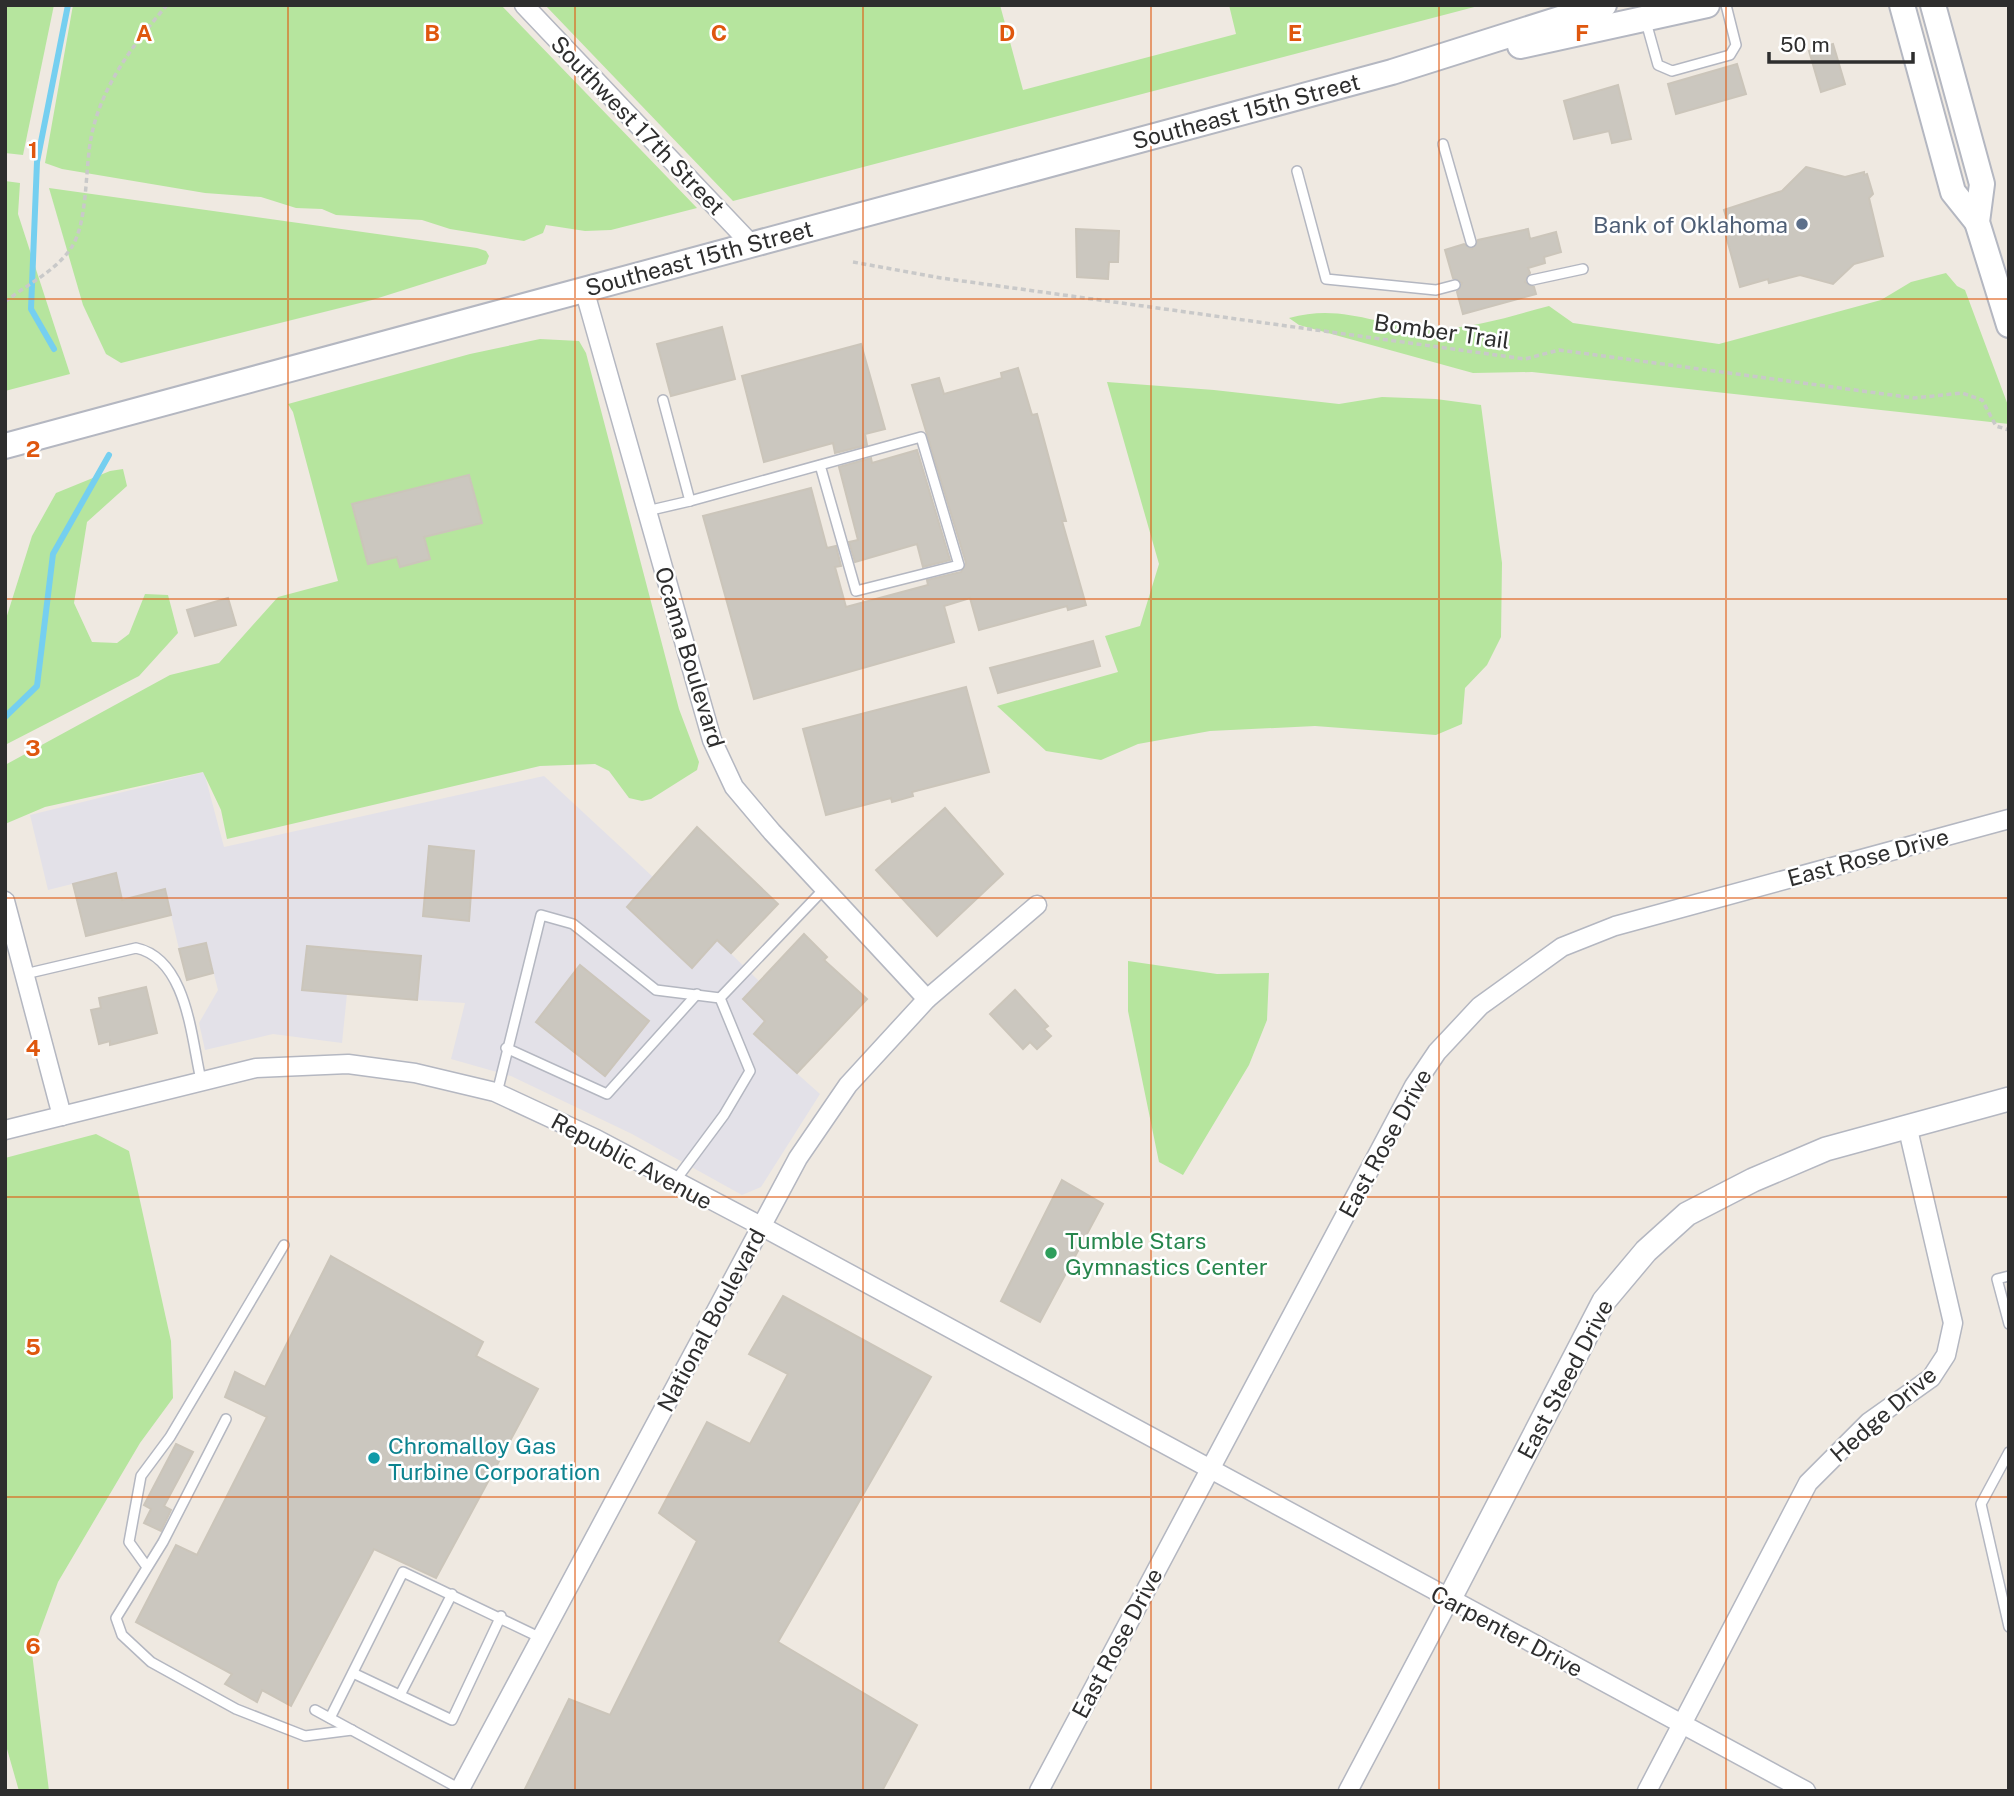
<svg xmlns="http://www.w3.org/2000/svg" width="2014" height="1796" font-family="'Public Sans',sans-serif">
	<rect width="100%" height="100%" fill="#efe9e1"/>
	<polygon fill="#e3e1e8" points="204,772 224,847 544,776 653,877 627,907 692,967 717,940 759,981 743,999 765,1021 754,1035 820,1094 761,1187 742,1195 632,1134 511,1076 451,1059 465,1003 417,1000 420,956 307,946 303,989 347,994 342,1043 273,1034 205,1050 199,1023 218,990 206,943 179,949 165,889 122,900 116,873 48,890 30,815"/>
	<g fill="#b6e59e">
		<polygon points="5,5 54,5 23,155 5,153"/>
		<polygon points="73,5 501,5 697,208 611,230 585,231 546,225 543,233 524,241 450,229 422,220 336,215 322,209 296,208 261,197 205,193 62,169 45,163"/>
		<polygon points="545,5 1000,5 1023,90 1236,34 1229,5 1482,5 733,201"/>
		<polygon points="5,181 20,183 18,214 70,374 5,391"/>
		<polygon points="49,188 477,248 486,251 489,256 486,264 372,300 121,363 106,354 83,305"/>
		<path d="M1946 273 1957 286 1965 290 2009 408V424L1532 372 1473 373 1299 325 1289 318C1342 303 1376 326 1427 328 1468 331 1510 316 1549 306L1573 323 1719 344 1881 300 1911 282Z"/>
		<polygon points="540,339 579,341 586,353 679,709 699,762 697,770 651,799 642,801 629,798 609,771 595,764 540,766 227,839 221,810 203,772 45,807 5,824 5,765 170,675 219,663 278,597 338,581 293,412 288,404 470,354"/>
		<polygon points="1107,382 1214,390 1339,404 1382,397 1436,399 1481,405 1502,563 1501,637 1487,665 1465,688 1462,724 1436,735 1315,726 1210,731 1138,744 1101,760 1046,751 997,706 1118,672 1105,636 1140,626 1159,564"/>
		<polygon points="123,469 127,486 87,522 74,603 92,642 117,643 129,634 145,594 168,595 178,633 139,676 5,745 5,622 32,536 56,493 110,471"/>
		<polygon points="1128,961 1217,974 1269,973 1267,1020 1249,1065 1183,1175 1159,1162 1128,1011"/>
		<polygon points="96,1134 129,1151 171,1341 173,1398 140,1443 58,1582 32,1653 49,1791 19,1791 5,1742 5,1158"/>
	</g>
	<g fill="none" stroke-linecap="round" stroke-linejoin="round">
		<g stroke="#75cff0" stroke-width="6">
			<polyline points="54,349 31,309 37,162 68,5"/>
			<polyline points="5,717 37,686 53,554 109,455"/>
		</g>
	</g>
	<g fill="#cbc7bf" stroke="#cbc5ba" stroke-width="2">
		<polygon points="1833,44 1845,84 1821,92 1809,51"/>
		<polygon points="1737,64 1746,94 1676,114 1668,84"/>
		<polygon points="1618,85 1631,139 1612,143 1609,131 1574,139 1564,101"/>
		<polygon points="1806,167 1845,177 1864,172 1864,175 1867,174 1873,194 1869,198 1883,256 1854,264 1833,284 1800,275 1769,283 1768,279 1740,287 1725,232 1730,230 1724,210 1782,191"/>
		<polygon points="1076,229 1119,231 1118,262 1109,262 1108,279 1077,277"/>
		<polygon points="1528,229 1530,239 1556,232 1561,252 1544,257 1545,263 1528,268 1530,273 1525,282 1534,287 1536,294 1463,314 1457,292 1462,283 1453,278 1445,250 1464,244 1472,249 1478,240"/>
		<polygon points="722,327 735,379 671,396 657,344"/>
		<polygon points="861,344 885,429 865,434 867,445 835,453 833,443 764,462 742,376"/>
		<polygon points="1018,368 1032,415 1037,414 1066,521 1062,521 1086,605 1068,610 1067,606 979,630 970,598 944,606 954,642 754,699 703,516 811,488 827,548 836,546 841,566 835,567 846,607 928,585 927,580 961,572 966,563 912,385 939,378 944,394 1002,378 1001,373"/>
		<polygon points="917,450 950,560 923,567 917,544 855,562 849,542 858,540 839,467 871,458 872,463"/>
		<polygon points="469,475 482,523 424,537 430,559 400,567 397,557 368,564 352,504"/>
		<polygon points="228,598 236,625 195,636 187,610"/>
		<polygon points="1093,641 1100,666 998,693 990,668"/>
		<polygon points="966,687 989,772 912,792 913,796 892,802 891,798 826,815 803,729"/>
		<polygon points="945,808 1003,874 937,936 876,870"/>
		<polygon points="697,827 778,904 731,953 717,940 692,968 627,907"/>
		<polygon points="429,846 474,851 469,921 423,916"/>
		<polygon points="116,873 122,900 165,889 171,915 86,936 73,884"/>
		<polygon points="804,934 827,957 824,960 867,999 797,1073 754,1034 765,1021 743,999"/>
		<polygon points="206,943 213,973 187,980 179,949"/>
		<polygon points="307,946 421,956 417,1000 302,990"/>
		<polygon points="580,965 649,1021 605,1076 536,1022"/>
		<polygon points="146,987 157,1033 110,1045 110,1041 99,1044 91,1010 101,1008 99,998"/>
		<polygon points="1015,990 1048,1026 1044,1029 1051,1036 1037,1049 1030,1042 1023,1049 990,1014"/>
		<polygon points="1062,1180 1103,1204 1040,1322 1001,1301"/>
		<polygon points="331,1256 483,1342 476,1356 538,1389 436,1578 374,1549 291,1706 262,1690 257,1702 225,1684 232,1674 136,1622 176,1545 197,1555 267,1417 225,1397 235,1372 265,1387"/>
		<polygon points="783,1296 931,1377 778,1642 917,1725 882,1791 524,1791 569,1699 610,1715 697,1541 659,1513 707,1422 750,1444 788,1374 749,1354"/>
		<polygon points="176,1444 193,1452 164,1506 171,1510 161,1531 144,1523 151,1509 144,1505"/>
	</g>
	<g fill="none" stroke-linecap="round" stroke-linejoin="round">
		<defs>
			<g id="service">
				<polyline points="1646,22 1658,65 1672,71 1730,55 1736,45 1726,5"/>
				<polyline points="1443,144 1471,242"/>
				<polyline points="1297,171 1326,279 1436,290 1455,285"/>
				<polyline points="1532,280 1583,269"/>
				<polyline points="690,501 921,437 959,565 856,591 820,465"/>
				<polyline points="647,511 690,501 663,400"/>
				<path d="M25 974 136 948C187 959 191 1037 201 1080"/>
				<polyline points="720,998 824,889"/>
				<polyline points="506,1048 607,1094 697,994"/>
				<polyline points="497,1093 541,915 573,924 656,990 720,998"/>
				<polyline points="675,1181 724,1115 750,1071 720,998"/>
				<polyline points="2009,1276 1997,1279 2009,1324"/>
				<polyline points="226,1419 163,1542 116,1618 122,1635 151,1662 236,1709 305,1736 352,1730"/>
				<polyline points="2009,1452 1981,1504 2009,1627"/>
				<polyline points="147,1567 129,1542 141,1476 170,1437 284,1245"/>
				<polyline points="353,1673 452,1720 501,1616"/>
				<polyline points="400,1695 452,1594"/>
				<polyline points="315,1710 460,1789"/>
				<polyline points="330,1718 403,1572 541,1638"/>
			</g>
			<g id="minor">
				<polyline points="524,5 752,245"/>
				<polyline points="584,289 712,740 734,787 772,832 927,999"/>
				<polyline points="5,901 62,1116"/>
				<polyline points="5,1130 256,1068 348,1064 415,1073 495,1092 596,1139 761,1226 1806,1791"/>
				<polyline points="459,1791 798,1158 848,1085 927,999 1037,905"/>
				<polyline points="1039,1791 1414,1086 1437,1052 1480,1006 1562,947 1615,926 2009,819"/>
				<polyline points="1348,1791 1449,1600"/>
				<polyline points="1647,1791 1808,1483 1869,1422 1931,1378 1946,1355 1953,1323 1907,1125"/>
			</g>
			<polyline id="tertiary" points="1449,1600 1604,1301 1646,1251 1687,1214 1753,1180 1826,1149 2009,1099"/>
			<g id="secondary">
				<polyline points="1902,5 1953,192 1977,222"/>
				<polyline points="1933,5 1982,184 1977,222 2009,325"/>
				<polyline points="1520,46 1707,5"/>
				<polyline points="5,446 1392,72 1604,5"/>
			</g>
		</defs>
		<use href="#service" stroke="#b4b7c1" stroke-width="12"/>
		<use href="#minor" stroke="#b4b7c1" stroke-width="21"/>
		<use href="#tertiary" stroke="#b4b7c1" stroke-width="26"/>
		<use href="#secondary" stroke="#b4b7c1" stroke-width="28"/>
		<g stroke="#c9c9c9" stroke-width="3.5" stroke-dasharray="5 3.5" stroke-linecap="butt">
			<polyline points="853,262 941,278 1525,359 1559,350 1914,398 1962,393 1982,400 1996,426 2009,430"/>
			<path d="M5 302C27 284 55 272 71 248 88 224 85 168 91 138 101 86 133 45 167 5"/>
		</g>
		<use href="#service" stroke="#fff" stroke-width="9"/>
		<use href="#minor" stroke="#fff" stroke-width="18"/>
		<use href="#tertiary" stroke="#fff" stroke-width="23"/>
		<use href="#secondary" stroke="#fff" stroke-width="24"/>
	</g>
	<path fill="none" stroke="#df570e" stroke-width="2" stroke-opacity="0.55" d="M288 5V1791M575 5V1791M863 5V1791M1151 5V1791M1439 5V1791M1726 5V1791M5 299H2009M5 599H2009M5 898H2009M5 1197H2009M5 1497H2009"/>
	<circle fill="#5c6f8a" stroke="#fff" stroke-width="2.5" cx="1802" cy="224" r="7"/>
	<circle fill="#2e9e5b" stroke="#fff" stroke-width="2.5" cx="1051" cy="1253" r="7"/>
	<circle fill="#0f9aa8" stroke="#fff" stroke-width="2.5" cx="374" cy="1458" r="7"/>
	<g text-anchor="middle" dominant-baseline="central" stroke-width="5" stroke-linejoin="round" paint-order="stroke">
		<g font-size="23" fill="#2e2e2e" stroke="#fff">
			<text transform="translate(1246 111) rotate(-15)">Southeast 15th Street</text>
			<text transform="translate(638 125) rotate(46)">Southwest 17th Street</text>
			<text transform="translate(699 258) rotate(-15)">Southeast 15th Street</text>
			<text transform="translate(1442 331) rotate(8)">Bomber Trail</text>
			<text transform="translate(690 657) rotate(73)">Ocama Boulevard</text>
			<text transform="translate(1868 857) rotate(-15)">East Rose Drive</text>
			<text transform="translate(1385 1143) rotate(-61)">East Rose Drive</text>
			<text transform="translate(632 1161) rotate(28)">Republic Avenue</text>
			<text transform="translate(711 1320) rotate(-62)">National Boulevard</text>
			<text transform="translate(1565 1379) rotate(-62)">East Steed Drive</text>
			<text transform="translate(1883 1414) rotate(-41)">Hedge Drive</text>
			<text transform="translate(1507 1631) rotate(28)">Carpenter Drive</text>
			<text transform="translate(1117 1643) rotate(-62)">East Rose Drive</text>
		</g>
		<g font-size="23" fill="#4e5e75" stroke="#fff" text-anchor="end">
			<text x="1788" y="224">Bank of Oklahoma</text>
		</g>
		<g font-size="23" fill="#27864d" stroke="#fff" text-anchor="start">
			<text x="1065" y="1240">Tumble Stars<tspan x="1065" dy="26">Gymnastics Center</tspan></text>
		</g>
		<g font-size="23" fill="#0d838f" stroke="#fff" text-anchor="start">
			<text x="388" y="1445">Chromalloy Gas<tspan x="388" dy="26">Turbine Corporation</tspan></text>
		</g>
	</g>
	<g font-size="23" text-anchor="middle" font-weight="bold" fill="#df570e" stroke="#fff" stroke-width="5" stroke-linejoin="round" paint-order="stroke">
		<text x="144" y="41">A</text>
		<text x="432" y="41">B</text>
		<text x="719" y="41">C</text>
		<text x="1007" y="41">D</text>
		<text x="1295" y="41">E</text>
		<text x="1582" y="41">F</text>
		<text x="33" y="158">1</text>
		<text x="33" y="457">2</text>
		<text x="33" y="756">3</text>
		<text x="33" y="1056">4</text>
		<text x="33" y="1355">5</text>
		<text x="33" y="1654">6</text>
	</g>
	<rect width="2014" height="1796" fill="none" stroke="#2e2e2e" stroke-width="14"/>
	<path d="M1769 52v10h144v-10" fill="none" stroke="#2e2e2e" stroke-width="3.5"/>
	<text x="1780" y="52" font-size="21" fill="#2e2e2e" stroke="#ffffff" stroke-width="5" paint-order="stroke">50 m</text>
</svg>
